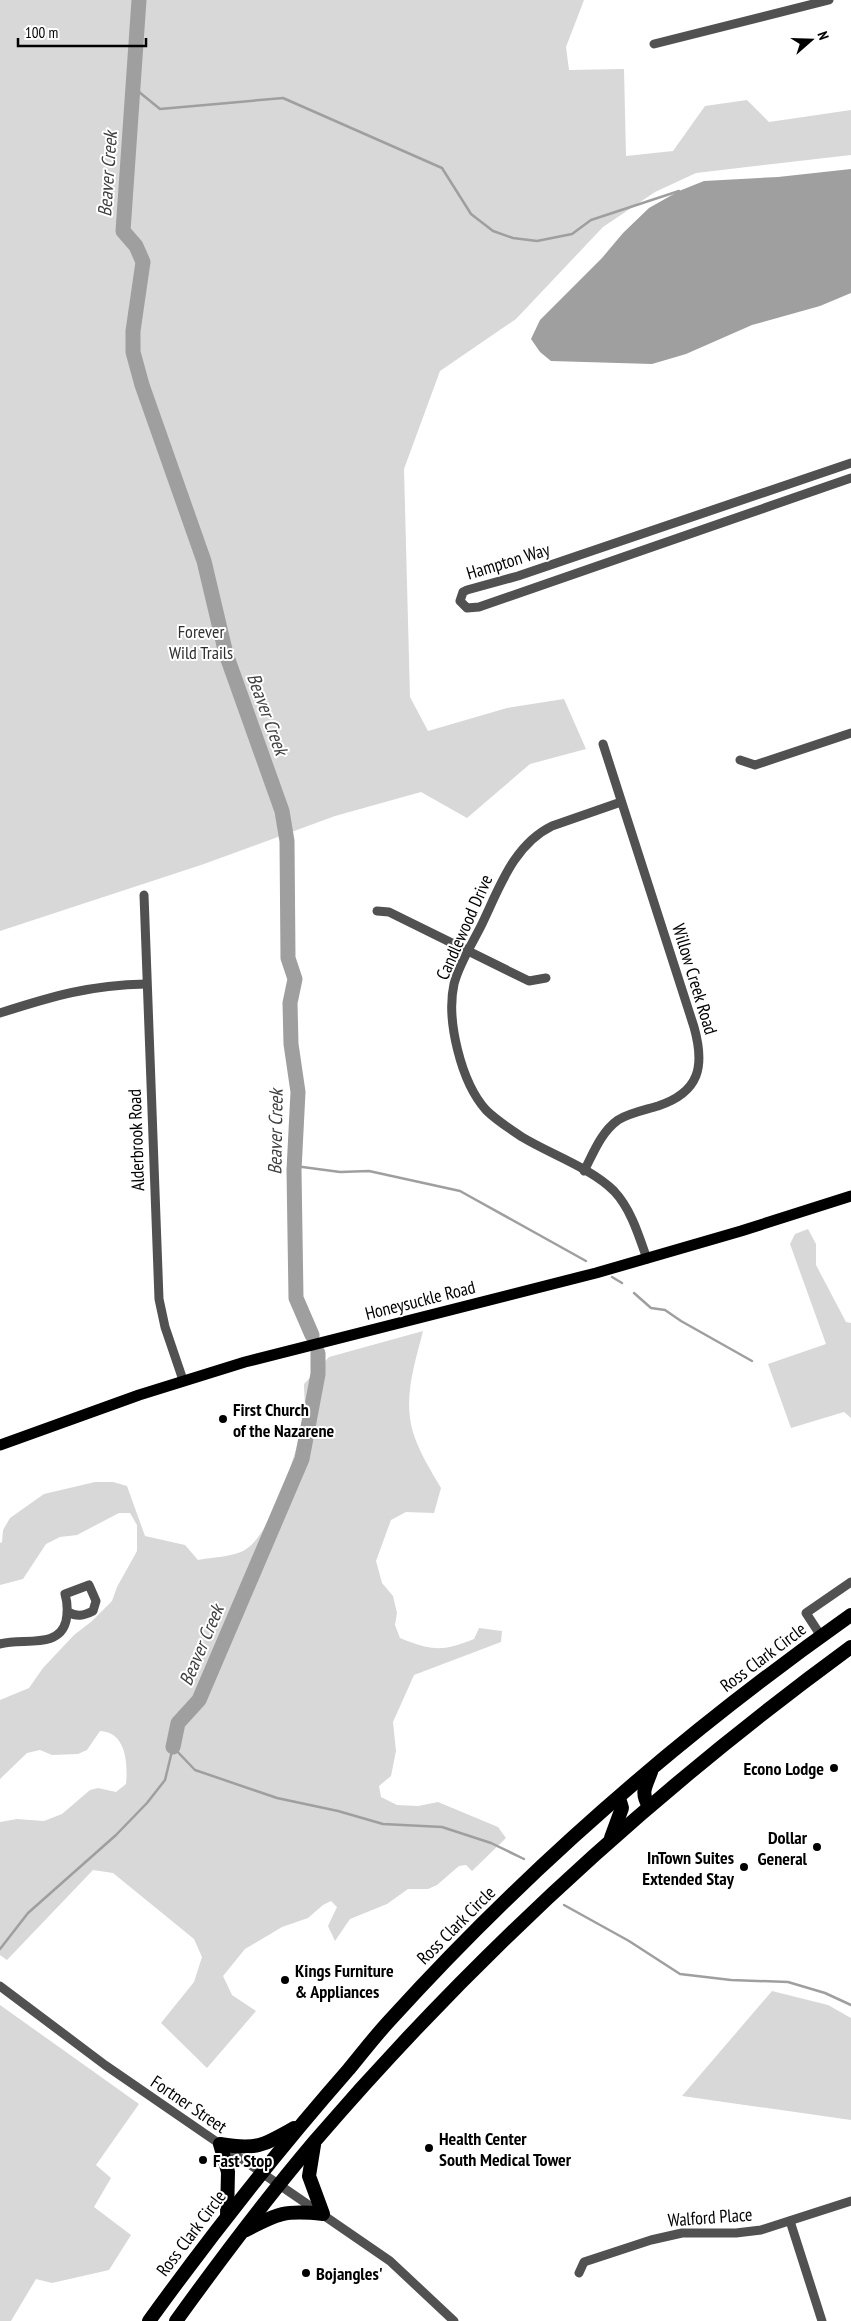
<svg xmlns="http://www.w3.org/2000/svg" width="851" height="2321" font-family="'PT Sans Narrow',sans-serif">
	<rect width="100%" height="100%" fill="#fff"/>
	<g fill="#d8d8d8">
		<polygon points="0,0 584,0 566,47 569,70 624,69 626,156 673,151 705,106 747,100 769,122 851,110 851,155 696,173 655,192 603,227 516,319 440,371 404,469 410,697 428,731 507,708 564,699 586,749 530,764 467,818 421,792 335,816 204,864 0,931"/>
		<polygon points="808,1229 816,1244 816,1265 846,1322 851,1323 851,1418 844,1412 791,1428 768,1364 826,1344 790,1244 795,1234"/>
		<path d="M423 1331C416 1359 406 1389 410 1418 413 1443 429 1467 441 1488L434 1513 406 1512 391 1520 376 1561 382 1583 393 1596 397 1613 395 1625 400 1638C433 1651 441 1652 474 1639L479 1628 502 1631 501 1642 414 1675 393 1722 396 1751 391 1776 379 1786 381 1797 397 1805 418 1806 438 1802 498 1827 506 1838 472 1871 466 1865 459 1866 437 1885 428 1889H408L387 1904 350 1919 335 1941 328 1926 337 1907 331 1901 323 1905 308 1918 282 1927 245 1949 223 1976 232 1995 256 2011 207 2068 161 2023 194 1982 202 1957 194 1939 113 1873 93 1870 7 1960 0 1955V1822L17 1819 44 1821 62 1814 90 1790 98 1788 116 1792 126 1784C128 1763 126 1732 100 1731L87 1750 78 1754 52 1755 40 1750 27 1753 0 1779V1700L29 1688 43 1668 74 1635 92 1621 112 1601 117 1587 137 1551V1525L130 1513H119L77 1535 60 1537 46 1544 23 1579 0 1585V1543L2 1542 3 1530 10 1518 44 1494 95 1482H113L127 1486 145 1536 185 1545 198 1560C212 1557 231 1557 243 1551 271 1538 298 1448 304 1418 306 1407 304 1395 304 1384L329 1357Z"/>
		<polygon points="772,1991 828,2005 851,2018 851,2120 682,2096"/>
		<polygon points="0,2005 139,2104 96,2165 111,2178 94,2207 131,2235 109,2270 52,2283 36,2279 11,2321 0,2321"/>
	</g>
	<polygon fill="#9f9f9f" points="851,169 851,293 820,306 752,325 686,354 652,364 551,361 540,352 531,339 540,320 602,258 623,233 649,208 679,191 704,181 778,177"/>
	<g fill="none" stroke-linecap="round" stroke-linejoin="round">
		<g stroke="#9f9f9f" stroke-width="2.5">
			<polyline points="128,83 160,109 283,98 442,168 471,214 493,231 513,238 537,241 572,234 591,220 679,191"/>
			<polyline points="295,1166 340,1172 369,1171 460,1191 586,1261"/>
			<polyline points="612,1277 622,1283"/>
			<polyline points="634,1293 651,1308 665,1310 681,1321 752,1361"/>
			<polyline points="173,1747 195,1770 277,1798 338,1811 383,1824 442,1827 491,1843 524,1859"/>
			<polyline points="564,1905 629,1941 680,1974 731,1980 788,1982 825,1993 851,2005"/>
			<polyline points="0,1949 28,1913 116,1835 147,1803 165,1780 173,1747"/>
		</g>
		<g stroke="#9f9f9f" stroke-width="15">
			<polyline points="139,0 123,231 136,246 143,262 133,331 133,352 142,385 204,561 226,654 282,811 287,841 288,958 295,979 290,1003 291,1044 298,1092 294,1170 296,1298 312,1335"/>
			<polyline points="173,1747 178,1723 199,1700 302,1459 318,1374 318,1353"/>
		</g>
		<g stroke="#515151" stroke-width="9">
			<polyline points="654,44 829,0"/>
			<polyline points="851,463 518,576 467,590 463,592 460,601 467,608 479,607 851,478"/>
			<polyline points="740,760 755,765 851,733"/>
			<path d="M621 802 552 826C513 845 499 889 481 926 472 944 459 964 454 984 446 1020 461 1082 486 1110 496 1120 510 1129 522 1137 550 1154 591 1168 614 1191 631 1209 639 1236 647 1259"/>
			<polyline points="144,895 159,1299 165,1327 183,1380"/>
			<polyline points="377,911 389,912 529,981 546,978"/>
			<path d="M0 1013C53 996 90 985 146 984"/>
			<path d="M584 1171C593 1154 601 1132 618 1120 629 1113 645 1110 658 1106 700 1092 705 1066 694 1027L603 744"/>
			<polyline points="821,1636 806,1613 851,1582"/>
			<path d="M0 1644C21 1637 59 1650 66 1621 68 1611 68 1604 65 1594L89 1585 96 1601 93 1611C83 1616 77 1617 68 1612"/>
			<polyline points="0,1986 105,2065 390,2261 454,2321"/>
			<polyline points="790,2221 822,2321"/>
			<polyline points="579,2273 584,2262 651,2240 682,2233 736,2233 761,2230 851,2201"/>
		</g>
		<polyline stroke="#000" stroke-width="11" points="0,1445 139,1395 245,1362 596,1273 741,1231 851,1196"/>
		<g stroke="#000" stroke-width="14">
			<path d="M649 1806C640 1792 646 1786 651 1772"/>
			<polyline points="611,1838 622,1808 619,1798"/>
			<path d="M227 2216 228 2172 220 2144C256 2150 263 2146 294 2128"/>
			<path d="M246 2230C278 2213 285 2210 323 2214L309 2176 314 2145"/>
			<path d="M149 2321C212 2234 278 2150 349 2069 363 2052 376 2035 391 2019 528 1868 685 1732 851 1615"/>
			<path d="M176 2321C220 2260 265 2200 314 2142 473 1957 654 1791 851 1647"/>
		</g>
	</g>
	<g fill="#000" stroke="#fff" stroke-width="2">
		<circle cx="223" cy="1419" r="5"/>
		<circle cx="834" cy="1768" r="5"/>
		<circle cx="817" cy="1847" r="5"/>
		<circle cx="744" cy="1867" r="5"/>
		<circle cx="285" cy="1980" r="5"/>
		<circle cx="429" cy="2148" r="5"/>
		<circle cx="203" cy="2160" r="5"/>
		<circle cx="306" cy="2273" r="5"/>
	</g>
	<g text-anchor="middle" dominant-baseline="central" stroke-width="4" stroke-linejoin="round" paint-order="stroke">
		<g font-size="18" fill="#000" stroke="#fff">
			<text transform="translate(508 561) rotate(-17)">Hampton Way</text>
			<text transform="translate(464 927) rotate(-66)">Candlewood Drive</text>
			<text transform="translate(695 979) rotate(73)">Willow Creek Road</text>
			<text transform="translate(136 1140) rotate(-92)">Alderbrook Road</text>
			<text transform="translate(420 1300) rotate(-14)">Honeysuckle Road</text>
			<text transform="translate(763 1657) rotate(-37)">Ross Clark Circle</text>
			<text transform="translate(456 1925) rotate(-45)">Ross Clark Circle</text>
			<text transform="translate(189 2104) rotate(34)">Fortner Street</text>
			<text transform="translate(710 2217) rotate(-4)">Walford Place</text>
			<text transform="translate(191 2233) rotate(-53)">Ross Clark Circle</text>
		</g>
		<g font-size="18" fill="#2f2f2f" stroke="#fff">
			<text x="201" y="631">Forever<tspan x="201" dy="21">Wild Trails</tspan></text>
		</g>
		<g font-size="18" font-weight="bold" fill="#000" stroke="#fff" text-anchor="start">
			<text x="233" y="1409">First Church<tspan x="233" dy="21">of the Nazarene</tspan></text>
			<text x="824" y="1768" text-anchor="end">Econo Lodge</text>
			<text x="807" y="1837" text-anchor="end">Dollar<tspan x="807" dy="21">General</tspan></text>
			<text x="734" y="1857" text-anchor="end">InTown Suites<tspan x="734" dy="21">Extended Stay</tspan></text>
			<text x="295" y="1970">Kings Furniture<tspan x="295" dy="21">&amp; Appliances</tspan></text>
			<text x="439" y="2138">Health Center<tspan x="439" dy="21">South Medical Tower</tspan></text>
			<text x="213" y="2160">Fast Stop</text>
			<text x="316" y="2273">Bojangles'</text>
		</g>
		<g font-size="19" font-style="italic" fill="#404040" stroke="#fff">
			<text transform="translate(107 174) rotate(-86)">Beaver Creek</text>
			<text transform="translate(268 714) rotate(70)">Beaver Creek</text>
			<text transform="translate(275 1132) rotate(-89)">Beaver Creek</text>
			<text transform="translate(201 1645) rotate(-67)">Beaver Creek</text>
		</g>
	</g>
	<g transform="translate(811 40) rotate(70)" stroke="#ffffff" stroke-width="4" paint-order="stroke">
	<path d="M0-4L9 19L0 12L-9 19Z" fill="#000000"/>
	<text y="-8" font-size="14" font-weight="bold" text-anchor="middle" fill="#000000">N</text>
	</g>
	<path d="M18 38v8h128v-8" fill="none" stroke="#000000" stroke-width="2.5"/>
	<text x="25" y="38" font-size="15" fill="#000000" stroke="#ffffff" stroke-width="4" paint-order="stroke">100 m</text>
</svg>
